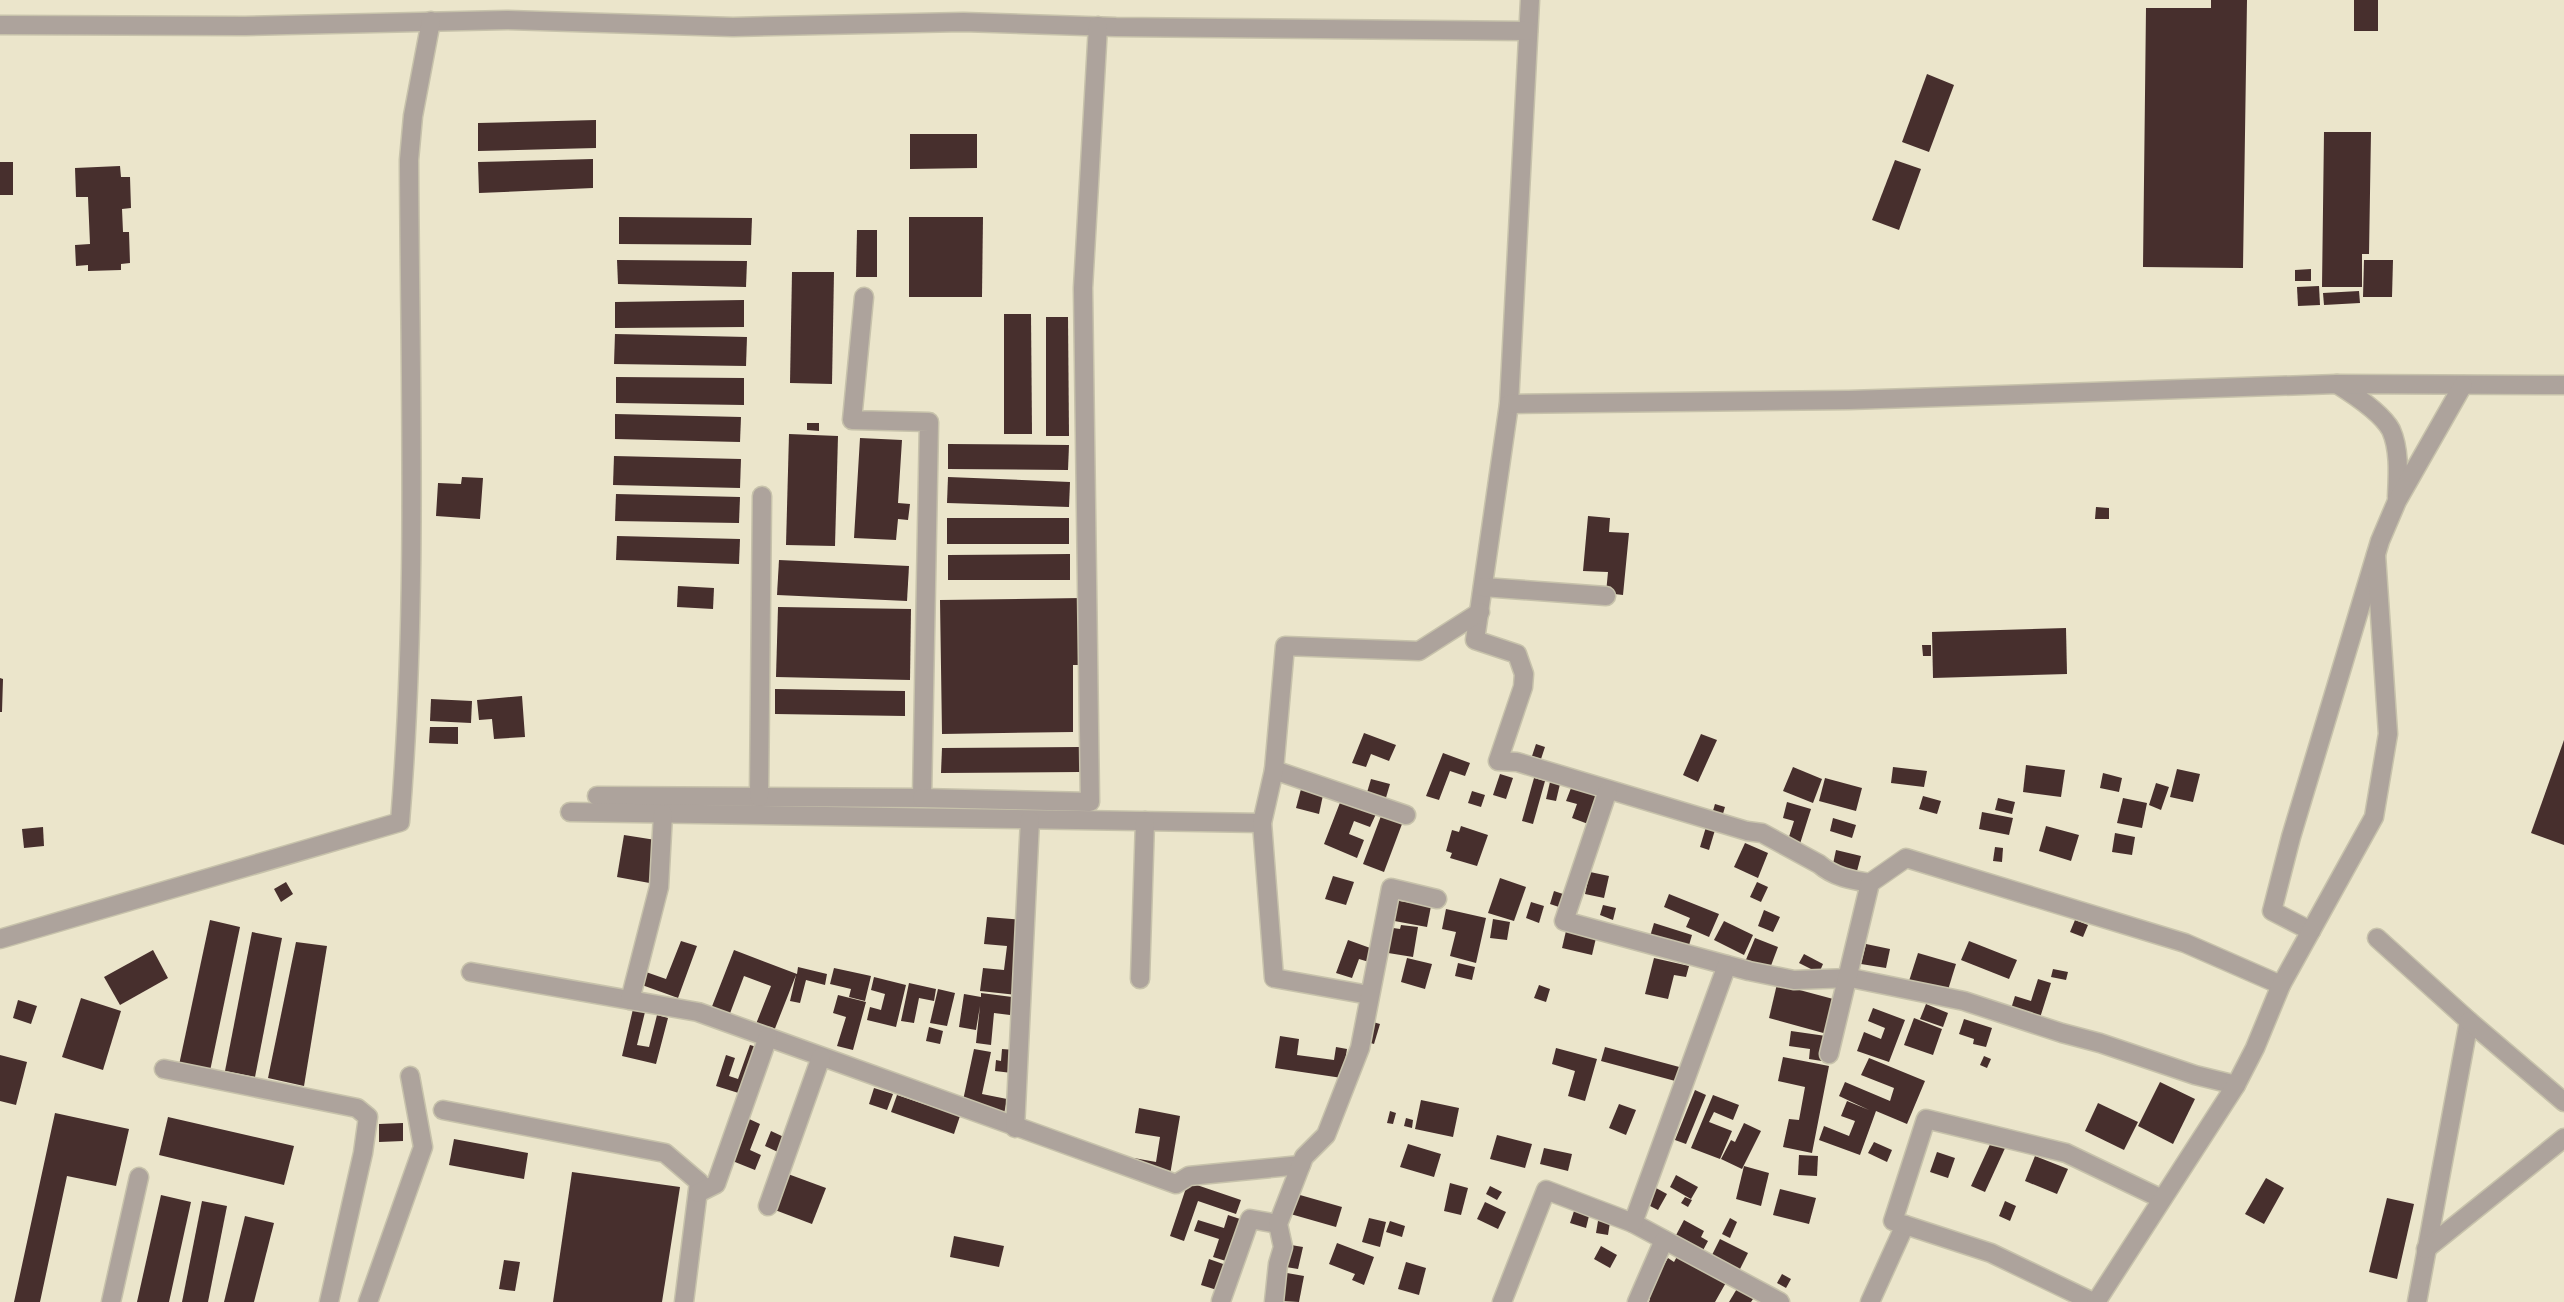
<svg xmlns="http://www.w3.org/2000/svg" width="2564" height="1302" font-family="Mulish,sans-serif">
	<rect width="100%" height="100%" fill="#ebe5cb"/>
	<g fill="#472f2d">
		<polygon points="2211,0 2247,0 2243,268 2143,267 2146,8 2211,8"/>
		<rect x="2354" y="0" width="24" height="31"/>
		<polygon points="1927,74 1954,85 1929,152 1902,142"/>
		<polygon points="596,120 596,148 478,151 478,123"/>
		<polygon points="2324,132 2371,132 2369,254 2362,254 2362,287 2322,287"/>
		<polygon points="910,134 977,134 977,168 910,169"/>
		<polygon points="593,159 593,188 479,193 478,162"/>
		<polygon points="1895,160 1921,169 1899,230 1872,220"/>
		<rect x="0" y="162" width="13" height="33"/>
		<polygon points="120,166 121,177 130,177 131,208 122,209 123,232 129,232 130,263 121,264 121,270 88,271 88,265 76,266 75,245 90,244 88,197 76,197 75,168"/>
		<polygon points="619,217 752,218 751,245 619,244"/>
		<polygon points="909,217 983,217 982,297 909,297"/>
		<polygon points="857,230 877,230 877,277 856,277"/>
		<polygon points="617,260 747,261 746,287 618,284"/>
		<polygon points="2364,260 2393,260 2392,297 2363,297"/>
		<polygon points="2311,269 2311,281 2295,281 2295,270"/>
		<polygon points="792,272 834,272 832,384 790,383"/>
		<polygon points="2319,286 2320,305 2298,306 2297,287"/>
		<polygon points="2359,291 2360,303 2324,305 2323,293"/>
		<polygon points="744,300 744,327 615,328 615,302"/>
		<polygon points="1004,314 1031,314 1032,434 1004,434"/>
		<polygon points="1046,317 1068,317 1069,436 1046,436"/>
		<polygon points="615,334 747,337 746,366 614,364"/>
		<polygon points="616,377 744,378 744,405 616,403"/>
		<polygon points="615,414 741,417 740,442 615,439"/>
		<polygon points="807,423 819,423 819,431 807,430"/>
		<polygon points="789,434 838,436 835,546 786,545"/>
		<polygon points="860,438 902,440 898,503 910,504 908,520 898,519 896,540 854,538"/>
		<polygon points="948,444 1069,445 1068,470 948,469"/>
		<polygon points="614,456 741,459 740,488 613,485"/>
		<polygon points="462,477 483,478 480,519 436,516 438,483 461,484"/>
		<polygon points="948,477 1070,482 1069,507 947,503"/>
		<polygon points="616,494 740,497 739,523 615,521"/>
		<polygon points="2096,507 2109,508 2109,519 2095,519"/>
		<polygon points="1588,516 1610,518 1609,532 1629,533 1623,595 1606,593 1608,572 1583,571"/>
		<rect x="947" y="518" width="122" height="26"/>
		<polygon points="617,536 740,539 739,564 616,560"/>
		<polygon points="1070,554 1070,580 948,580 948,555"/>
		<polygon points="779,560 909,566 907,601 777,595"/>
		<polygon points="678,586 714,588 713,609 677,607"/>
		<polygon points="1082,598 1083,665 1073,665 1073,732 942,734 940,600"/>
		<polygon points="778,607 911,609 910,680 776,677"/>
		<polygon points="2066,628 2067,674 1933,678 1932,632"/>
		<polygon points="1922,645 1931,645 1931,656 1923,656"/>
		<polygon points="0,678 3,679 2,712 0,712"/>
		<polygon points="775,689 905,691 905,716 775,714"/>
		<polygon points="522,696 525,737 494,739 492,719 479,720 477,700"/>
		<polygon points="431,699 472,701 471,723 430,721"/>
		<polygon points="430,727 458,727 458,744 429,743"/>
		<polygon points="1364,733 1396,745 1389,761 1371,754 1366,767 1352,763"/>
		<polygon points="1701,734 1717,740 1698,782 1683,775"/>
		<polygon points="2564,740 2564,845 2531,833"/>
		<polygon points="1536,744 1545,747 1541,759 1532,756"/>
		<polygon points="1080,747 1080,772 941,773 942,748"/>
		<polygon points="1443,753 1470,763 1465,776 1450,771 1439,800 1426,796"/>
		<polygon points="2026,765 2065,770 2061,797 2023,792"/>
		<polygon points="1793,767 1822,779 1813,803 1783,791"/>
		<polygon points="1893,767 1927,771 1924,787 1891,783"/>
		<polygon points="2177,769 2200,774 2193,802 2170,797"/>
		<polygon points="2103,773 2122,778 2119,792 2100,788"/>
		<polygon points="1500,774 1513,778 1506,799 1493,795"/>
		<polygon points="1534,778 1545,781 1533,824 1522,821"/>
		<polygon points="1825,778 1862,788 1856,811 1819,801"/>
		<polygon points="1371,779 1390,784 1385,801 1366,796"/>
		<polygon points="1550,782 1560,784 1556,801 1546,799"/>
		<polygon points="1573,783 1602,793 1591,825 1572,818 1577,804 1566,801"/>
		<polygon points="2156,783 2169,787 2161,810 2149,805"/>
		<polygon points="1301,789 1323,795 1319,814 1296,808"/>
		<polygon points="1472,791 1485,795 1481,807 1468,803"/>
		<polygon points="1923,796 1941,801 1937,814 1919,809"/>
		<polygon points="1998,798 2015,802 2012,814 1995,810"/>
		<polygon points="2123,798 2147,803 2142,828 2117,823"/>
		<polygon points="1341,800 1376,814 1370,827 1354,821 1349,834 1364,840 1357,858 1324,844"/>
		<polygon points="1787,802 1811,809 1799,847 1787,843 1794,821 1783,818"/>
		<polygon points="1715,804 1725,807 1722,817 1712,814"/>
		<polygon points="1982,812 2013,818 2009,835 1979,829"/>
		<polygon points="1381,816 1402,824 1384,872 1363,864"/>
		<polygon points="1833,818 1856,825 1852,838 1830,831"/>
		<polygon points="1461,826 1488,835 1477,866 1450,858 1452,853 1446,851 1452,830 1459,832"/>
		<polygon points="2046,826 2079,835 2071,861 2039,851"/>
		<polygon points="43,827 44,846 24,848 22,829"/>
		<polygon points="1706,827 1715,830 1709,850 1700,847"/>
		<polygon points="2115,833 2135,837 2132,855 2112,852"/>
		<polygon points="624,835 662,841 655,884 617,877"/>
		<polygon points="1745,843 1768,853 1758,878 1734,867"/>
		<polygon points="1995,847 2003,848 2002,862 1993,861"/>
		<polygon points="1836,850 1861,856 1857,871 1833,864"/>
		<polygon points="1590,872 1609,876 1604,898 1585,894"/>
		<polygon points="1333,876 1354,882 1346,905 1325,899"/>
		<polygon points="1500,878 1526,887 1514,921 1488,913"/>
		<polygon points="286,882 293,894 281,902 274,889"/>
		<polygon points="1757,882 1768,887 1761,902 1750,897"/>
		<polygon points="1554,891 1563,894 1559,907 1550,904"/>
		<polygon points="1669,894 1719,914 1709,937 1686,927 1690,918 1664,907"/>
		<polygon points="1393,900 1431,906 1427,927 1389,920"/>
		<polygon points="1531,902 1544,906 1539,923 1526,918"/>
		<polygon points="1603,905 1616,908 1613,920 1600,915"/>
		<polygon points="1446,909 1486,918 1476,963 1450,956 1456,932 1442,929"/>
		<polygon points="1764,910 1780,917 1773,932 1758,926"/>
		<polygon points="987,917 1025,920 1017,995 980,991 983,968 1004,970 1007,946 984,944"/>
		<polygon points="1493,919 1510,922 1507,940 1490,938"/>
		<polygon points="210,920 240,927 210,1071 179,1065"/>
		<polygon points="2075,920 2088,925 2083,937 2070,932"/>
		<polygon points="1724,921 1753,935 1744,955 1714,940"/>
		<polygon points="1654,923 1692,935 1687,952 1649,940"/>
		<polygon points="1401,925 1418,927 1413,957 1382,952 1386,927 1400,929"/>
		<polygon points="1566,931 1596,938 1592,955 1562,948"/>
		<polygon points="252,932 282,938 255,1077 225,1071"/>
		<polygon points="1755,938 1778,947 1769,971 1745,962"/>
		<polygon points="1348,940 1373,949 1369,962 1359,959 1352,978 1336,973"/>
		<polygon points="681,941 697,946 678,998 642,985 646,972 666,979"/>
		<polygon points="1969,941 2017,960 2009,979 1961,960"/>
		<polygon points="296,942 327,946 304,1086 268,1078"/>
		<polygon points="1866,944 1890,949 1886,968 1861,964"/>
		<polygon points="153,950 168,978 120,1005 104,977"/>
		<polygon points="734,950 797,974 798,967 827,974 825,985 806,980 800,1003 790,1001 796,975 774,1031 756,1024 771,986 744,976 729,1016 711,1009"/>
		<polygon points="1918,953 1956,964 1947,993 1909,981"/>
		<polygon points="1804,954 1823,964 1819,973 1799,963"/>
		<polygon points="1407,958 1432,964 1425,989 1401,982"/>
		<polygon points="1654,958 1689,966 1686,977 1674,975 1668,999 1645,994"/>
		<polygon points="1458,963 1475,967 1472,980 1455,976"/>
		<polygon points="834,968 871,976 865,1001 849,997 851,989 830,984"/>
		<polygon points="2053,969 2068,972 2066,980 2051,977"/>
		<polygon points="874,977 906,985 896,1027 867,1020 870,1007 881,1010 885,994 871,990"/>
		<polygon points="2038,979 2051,983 2039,1021 2010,1012 2015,996 2031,1001"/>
		<polygon points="909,983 936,989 934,1001 919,998 914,1023 901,1021"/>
		<polygon points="1777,984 1837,1000 1827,1034 1769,1018"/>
		<polygon points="1539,985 1550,989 1546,1002 1534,998"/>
		<polygon points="938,989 955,993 947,1026 930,1023"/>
		<polygon points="981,993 1021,998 1019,1016 994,1013 991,1045 976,1043 980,1006 976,1030 959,1027 964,994 981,997"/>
		<polygon points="838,995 866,1002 853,1050 837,1046 846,1017 833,1013"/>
		<polygon points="81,998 121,1011 103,1070 62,1057"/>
		<polygon points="18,1000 37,1006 31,1024 13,1018"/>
		<polygon points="1926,1004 1948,1013 1943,1027 1920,1019"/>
		<polygon points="1873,1008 1905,1020 1889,1062 1857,1051 1864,1032 1881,1039 1885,1028 1868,1021"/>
		<polygon points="633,1009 645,1012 637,1045 649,1047 657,1015 668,1018 656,1064 622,1056"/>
		<polygon points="1914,1018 1942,1029 1933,1055 1904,1045"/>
		<polygon points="1964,1019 1992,1028 1986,1047 1973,1044 1974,1039 1959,1034"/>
		<polygon points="1373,1022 1380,1024 1374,1044 1367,1042"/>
		<polygon points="929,1027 943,1031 940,1044 926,1041"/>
		<polygon points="1791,1031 1826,1036 1822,1061 1809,1059 1810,1049 1789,1046"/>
		<polygon points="1280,1036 1299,1039 1297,1055 1334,1060 1336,1047 1347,1049 1342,1078 1275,1068"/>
		<polygon points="750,1045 760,1048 745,1095 716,1086 726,1055 735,1058 729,1076 738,1079"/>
		<polygon points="1605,1047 1683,1068 1679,1082 1601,1061"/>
		<polygon points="1556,1048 1597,1059 1585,1101 1568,1096 1575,1071 1552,1064"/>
		<polygon points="974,1049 991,1052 982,1094 1007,1099 1004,1114 962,1105"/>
		<polygon points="1002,1049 1015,1050 1012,1073 995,1071 996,1060 1001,1061"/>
		<polygon points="0,1055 27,1062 16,1105 0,1101"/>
		<polygon points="1984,1056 1991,1059 1987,1068 1980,1065"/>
		<polygon points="1783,1057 1829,1066 1812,1153 1783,1147 1789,1119 1799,1120 1805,1087 1778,1081"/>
		<polygon points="1869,1058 1925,1081 1907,1124 1876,1111 1860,1155 1819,1140 1824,1126 1849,1136 1855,1121 1841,1116 1847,1101 1869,1110 1839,1096 1845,1082 1890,1101 1894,1088 1861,1075"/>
		<polygon points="2160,1082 2195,1099 2173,1144 2138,1126"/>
		<polygon points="874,1088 893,1094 887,1110 869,1104"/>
		<polygon points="1695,1090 1706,1095 1686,1144 1675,1140"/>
		<polygon points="897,1095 960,1116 954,1134 891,1112"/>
		<polygon points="1713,1095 1739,1105 1733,1120 1714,1112 1709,1122 1732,1131 1720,1159 1691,1148"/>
		<polygon points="1421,1100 1459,1108 1453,1137 1415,1129"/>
		<polygon points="2098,1103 2138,1122 2124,1150 2085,1131"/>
		<polygon points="1619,1104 1636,1110 1626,1135 1609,1128"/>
		<polygon points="1139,1108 1180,1116 1170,1175 1132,1169 1134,1158 1156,1162 1160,1137 1135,1133"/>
		<polygon points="1390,1111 1396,1113 1393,1124 1387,1123"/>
		<polygon points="55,1113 129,1129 116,1186 67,1176 40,1302 14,1302"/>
		<polygon points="168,1117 294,1146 284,1185 159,1155"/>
		<polygon points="747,1118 760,1124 750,1150 761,1155 755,1170 730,1160"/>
		<polygon points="1406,1118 1413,1120 1412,1128 1404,1126"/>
		<polygon points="403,1123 403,1141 379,1142 379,1124"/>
		<polygon points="1744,1123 1761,1131 1742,1169 1721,1159 1731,1140 1735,1142"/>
		<polygon points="771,1131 786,1138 780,1153 765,1146"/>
		<polygon points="1497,1135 1532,1144 1525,1168 1490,1159"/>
		<polygon points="454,1139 528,1153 524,1179 449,1165"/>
		<polygon points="1992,1140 2006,1146 1985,1192 1971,1186"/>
		<polygon points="1874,1142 1892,1150 1887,1162 1868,1153"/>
		<polygon points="1408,1144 1441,1154 1434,1177 1400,1167"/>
		<polygon points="1544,1148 1572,1154 1568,1171 1540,1164"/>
		<polygon points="1937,1152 1955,1158 1948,1178 1930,1172"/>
		<polygon points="1799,1155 1818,1156 1817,1176 1798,1175"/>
		<polygon points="2035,1156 2068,1169 2057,1194 2025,1181"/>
		<polygon points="1744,1166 1769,1173 1761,1206 1736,1199"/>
		<polygon points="572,1172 680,1187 662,1302 553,1302"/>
		<polygon points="788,1174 826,1188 812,1224 775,1210"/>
		<polygon points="1676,1175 1698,1187 1691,1199 1670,1187"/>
		<polygon points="2266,1178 2284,1188 2264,1224 2245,1214"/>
		<polygon points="1188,1182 1241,1200 1236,1214 1198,1201 1184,1241 1170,1236"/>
		<polygon points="1450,1183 1468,1188 1461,1215 1444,1211"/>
		<polygon points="1490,1186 1502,1192 1497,1200 1486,1194"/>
		<polygon points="1656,1188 1667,1194 1658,1210 1646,1204"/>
		<polygon points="1780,1189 1816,1198 1809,1224 1773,1215"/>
		<polygon points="1293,1193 1342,1207 1336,1227 1287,1213"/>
		<polygon points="161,1195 191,1202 169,1302 137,1302"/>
		<polygon points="1685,1197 1692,1200 1688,1207 1681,1203"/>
		<polygon points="2387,1198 2414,1204 2397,1279 2369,1272"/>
		<polygon points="202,1201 227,1206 208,1302 182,1302"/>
		<polygon points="2005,1201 2016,1206 2010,1221 1999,1216"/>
		<polygon points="1485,1202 1506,1212 1498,1229 1477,1219"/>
		<polygon points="1575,1208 1590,1212 1586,1228 1570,1223"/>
		<polygon points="1228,1215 1240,1219 1226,1261 1213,1257 1219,1239 1194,1231 1198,1220 1224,1228"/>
		<polygon points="245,1216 274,1223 254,1302 224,1302"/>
		<polygon points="1369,1218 1386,1222 1380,1247 1362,1242"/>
		<polygon points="1730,1218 1737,1222 1730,1238 1722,1234"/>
		<polygon points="1684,1220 1704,1231 1701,1237 1708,1241 1701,1254 1674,1239"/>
		<polygon points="1390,1221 1405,1226 1402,1237 1386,1232"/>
		<polygon points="1598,1221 1610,1222 1608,1235 1596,1233"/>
		<polygon points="954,1236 1004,1246 999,1267 950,1257"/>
		<polygon points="1720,1239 1748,1253 1739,1271 1711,1257"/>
		<polygon points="1337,1243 1374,1257 1364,1285 1352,1280 1355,1274 1329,1264"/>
		<polygon points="1291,1245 1303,1247 1298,1269 1286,1267"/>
		<polygon points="1601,1246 1617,1255 1610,1268 1594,1259"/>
		<polygon points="1680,1251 1728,1279 1715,1302 1649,1302 1650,1299 1645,1297 1668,1258 1674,1262"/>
		<polygon points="1209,1259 1226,1265 1217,1290 1201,1285"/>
		<polygon points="504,1260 520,1262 515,1291 499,1289"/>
		<polygon points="1406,1262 1426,1268 1419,1295 1398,1289"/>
		<polygon points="1287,1273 1304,1276 1299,1302 1281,1301"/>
		<polygon points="1782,1274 1791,1279 1786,1288 1777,1283"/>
		<polygon points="1738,1287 1755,1296 1751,1302 1729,1302"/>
	</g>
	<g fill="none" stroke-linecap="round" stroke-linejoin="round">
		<defs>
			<g id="minor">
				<path d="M1530 0 1509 404 1475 640 1517 654 1524 674 1523 687 1498 761 1517 762 1747 831 1762 833 1819 864C1834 877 1851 880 1870 883"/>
				<polyline points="0,25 245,26 507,20 733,27 963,22 1116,27 1528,31"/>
				<path d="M2337 384C2353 394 2382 413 2391 430 2400 450 2398 476 2397 497"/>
				<polyline points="1509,404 1849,400 2337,384 2564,385"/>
				<polyline points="1483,587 1606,596"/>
				<polyline points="1274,770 1406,815"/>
				<polyline points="1608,790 1564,921 1749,971 1794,980 1851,978 1964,1001 2062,1033 2100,1043 2195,1075 2236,1085"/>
				<polyline points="597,796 922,798 929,422 852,420 864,297"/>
				<polyline points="759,797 762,496"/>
				<polyline points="922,798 1090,802 1083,288 1098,26"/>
				<polyline points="570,812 1262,823"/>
				<polyline points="2311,931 2272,911 2291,837 2380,541 2397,501 2463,385"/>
				<polyline points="2377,938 2469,1021 2417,1302"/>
				<path d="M0 939 400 822C418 603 410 381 409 160L413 116 431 21"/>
				<polyline points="471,972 698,1012 1176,1184 1189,1176 1301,1165"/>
				<polyline points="1140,979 1145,821"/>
				<polyline points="1369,995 1274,978 1262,823 1274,770 1285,646 1419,651 1480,612"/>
				<polyline points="630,1000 659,887 663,814"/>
				<polyline points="2469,1021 2564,1102"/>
				<polyline points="1829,1054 1870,883 1906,858 2185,943 2281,985"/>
				<polyline points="164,1069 357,1108 368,1117 363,1153 329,1302"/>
				<polyline points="443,1110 665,1153 699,1182 684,1302"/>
				<polyline points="1015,1128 1030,820"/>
				<polyline points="698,1193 716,1184 768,1037"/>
				<polyline points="768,1206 821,1057"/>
				<polyline points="1633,1223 1780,1302"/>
				<polyline points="2426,1249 2564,1138"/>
				<polyline points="1221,1301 1250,1219 1278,1224"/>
				<polyline points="111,1302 139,1177"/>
				<polyline points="368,1302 423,1147 410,1076"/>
				<polyline points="1274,1302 1278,1264 1283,1247 1278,1224 1304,1157 1326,1135 1360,1048 1391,888 1437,899"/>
				<polyline points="1502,1302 1546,1190 1633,1223 1727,965"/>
				<polyline points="1637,1302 1664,1240"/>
				<polyline points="1870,1302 1905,1225"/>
				<polyline points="2093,1302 1991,1253 1893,1221 1926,1119 2066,1153 2162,1199"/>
				<polyline points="2096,1302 2236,1085 2255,1048 2281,985 2374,817 2388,734 2376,555"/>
			</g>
		</defs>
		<use href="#minor" stroke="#c7c2ab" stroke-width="21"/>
		<use href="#minor" stroke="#ada39c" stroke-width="18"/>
	</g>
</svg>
